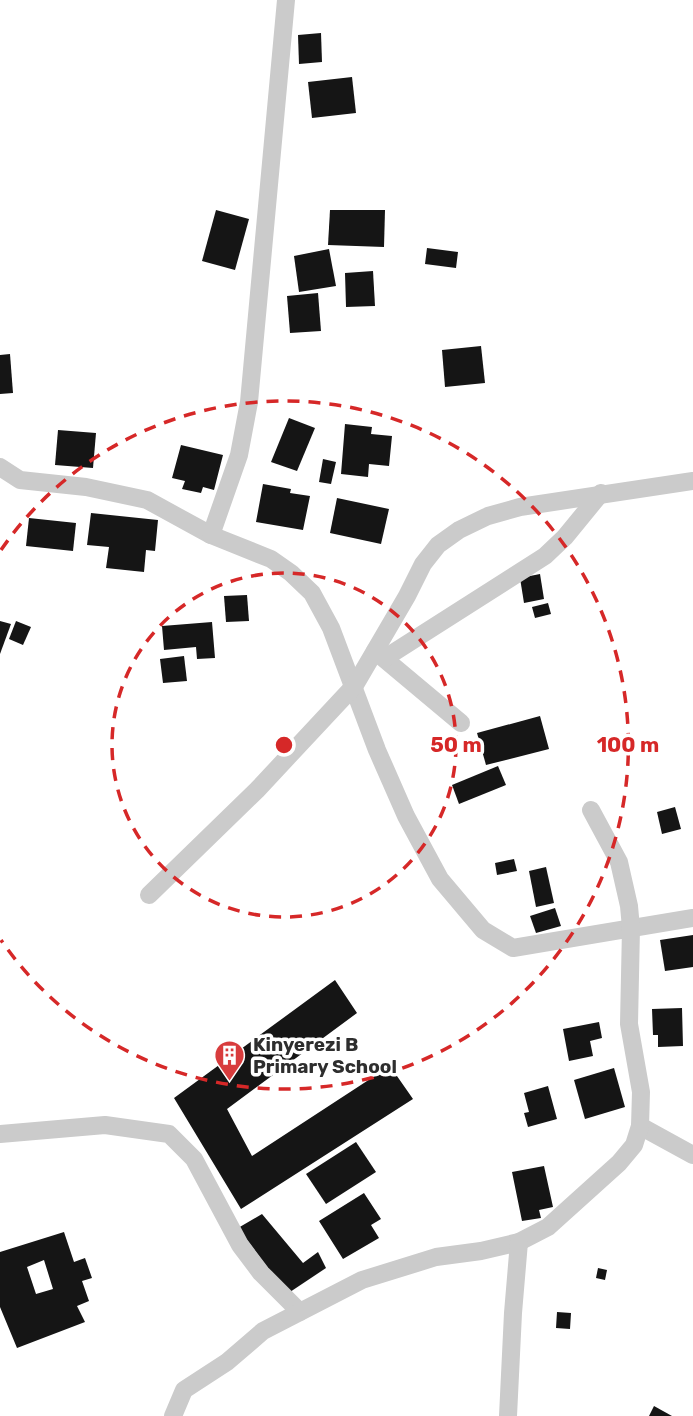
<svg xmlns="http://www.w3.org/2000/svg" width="693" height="1416" font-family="Rubik,sans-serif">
	<rect width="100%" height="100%" fill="#fff"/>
	<g fill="#151515" fill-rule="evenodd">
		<polygon points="321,33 322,62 299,64 298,35"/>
		<polygon points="352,77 356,113 312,118 308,82"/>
		<polygon points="216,210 249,219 235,270 202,261"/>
		<polygon points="330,210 385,210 384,247 328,245"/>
		<polygon points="427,248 458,252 456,268 425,264"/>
		<polygon points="329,249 336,286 299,292 294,256"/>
		<polygon points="373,271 375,306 346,307 345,273"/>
		<polygon points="318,293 321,331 290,333 287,296"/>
		<polygon points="481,346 485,383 445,387 442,350"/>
		<polygon points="10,354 13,393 0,394 0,355"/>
		<polygon points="289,418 315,428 297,471 271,462"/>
		<polygon points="345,424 372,427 371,434 392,436 389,466 369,464 368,477 341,474"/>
		<polygon points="58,430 96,433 93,468 55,465"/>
		<polygon points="181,445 223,455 214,490 203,487 201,493 182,489 185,481 172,478"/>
		<polygon points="323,459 336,462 331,484 319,482"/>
		<polygon points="263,484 291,489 290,493 310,496 303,530 256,522"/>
		<polygon points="337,498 389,509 381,544 330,533"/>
		<polygon points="91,513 158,520 155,551 146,550 144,572 106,568 109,547 87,545"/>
		<polygon points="29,518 76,523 73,551 26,546"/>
		<polygon points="540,574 544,599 524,603 520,578"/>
		<polygon points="247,595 249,621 226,622 224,596"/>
		<polygon points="548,603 551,614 535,618 532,607"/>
		<polygon points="0,621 11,624 0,654"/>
		<polygon points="16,621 31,627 23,645 9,639"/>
		<polygon points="212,622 215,658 197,659 196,647 164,650 162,626"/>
		<polygon points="184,656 187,681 163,683 160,659"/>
		<polygon points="540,716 549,749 486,765 477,733"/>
		<polygon points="498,766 506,785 459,804 452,785"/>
		<polygon points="675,807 681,829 662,834 657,812"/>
		<polygon points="514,859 517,871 497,875 495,863"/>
		<polygon points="546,867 554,903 536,907 529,871"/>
		<polygon points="555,908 561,926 536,933 530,916"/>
		<polygon points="693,935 693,967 665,971 660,940"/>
		<polygon points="335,980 357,1013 227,1109 252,1156 390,1066 413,1099 241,1209 174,1098"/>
		<polygon points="682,1008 683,1046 658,1047 658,1035 653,1035 652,1009"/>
		<polygon points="599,1022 602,1038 590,1041 593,1056 569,1061 563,1029"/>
		<polygon points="614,1068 625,1107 585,1119 574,1080"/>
		<polygon points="548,1086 557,1119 528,1127 524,1113 529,1112 524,1093"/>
		<polygon points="356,1142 376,1172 326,1204 306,1174"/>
		<polygon points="544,1166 553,1207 539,1210 541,1218 522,1221 512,1172"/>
		<polygon points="364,1193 381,1219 371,1225 379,1238 343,1259 319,1221"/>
		<polygon points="262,1214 303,1263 318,1252 326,1268 287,1294 238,1228"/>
		<path d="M64 1232 74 1262 85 1258 92 1278 82 1281 89 1301 77 1306 85 1322 17 1348 0 1307V1252ZM44 1260 53 1289 36 1294 27 1267Z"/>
		<polygon points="598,1268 607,1270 605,1280 596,1278"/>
		<polygon points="557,1312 571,1313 570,1329 556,1328"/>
		<polygon points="654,1406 672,1416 649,1416"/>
	</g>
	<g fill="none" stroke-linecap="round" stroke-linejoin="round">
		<g stroke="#cbcbcb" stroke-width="18">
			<polyline points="0,467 20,480 86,487 147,500 211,535 271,559 291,573 312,593 331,628 377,750 406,816 440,879 483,930 513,948 693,918"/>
			<polyline points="211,535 239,455 249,402 286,0"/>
			<polyline points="375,651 461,723"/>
			<polyline points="385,658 545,556 565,537 601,493"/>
			<polyline points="149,895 257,790 355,685 407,596 423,564 438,545 459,530 488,516 520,507 693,481"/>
			<polyline points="640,1126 693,1155"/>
			<polyline points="0,1134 105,1125 169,1134 194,1159 240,1245 261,1273 300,1312"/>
			<polyline points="173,1416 184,1390 227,1362 263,1331 362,1280 436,1257 481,1251 519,1242 548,1227 619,1163 634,1145 640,1126 641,1092 629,1024 631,928 629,906 619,862 591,810"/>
			<polyline points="508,1416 513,1313 519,1242"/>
		</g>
	</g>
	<g fill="none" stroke="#d62828" stroke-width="3.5" stroke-dasharray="12 9">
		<circle cx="284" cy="745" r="172"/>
		<path d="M1 550A344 344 0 1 1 1 940"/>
	</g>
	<defs>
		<symbol id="building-pin" viewBox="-11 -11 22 30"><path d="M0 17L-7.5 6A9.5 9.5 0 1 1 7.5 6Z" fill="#d83c3d" stroke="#fff"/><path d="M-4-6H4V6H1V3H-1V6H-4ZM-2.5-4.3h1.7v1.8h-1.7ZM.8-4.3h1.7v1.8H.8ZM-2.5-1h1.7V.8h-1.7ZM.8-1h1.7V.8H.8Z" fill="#fff"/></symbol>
	</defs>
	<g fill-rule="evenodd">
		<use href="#building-pin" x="212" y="1038" width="35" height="47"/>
	</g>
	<g text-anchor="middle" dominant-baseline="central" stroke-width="7" stroke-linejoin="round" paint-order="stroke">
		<g font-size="19" font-weight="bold" fill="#2e2e2e" stroke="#fff" text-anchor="start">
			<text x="253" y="1044">Kinyerezi B<tspan x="253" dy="22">Primary School</tspan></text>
		</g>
	</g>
	<circle cx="284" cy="745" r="10" fill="#d62828" stroke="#fff" stroke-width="3.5"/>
	<g font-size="21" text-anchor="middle" font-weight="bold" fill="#d62828" stroke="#fff" stroke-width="7" stroke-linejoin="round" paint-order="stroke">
		<text x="456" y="752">50 m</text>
		<text x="628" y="752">100 m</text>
	</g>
</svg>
